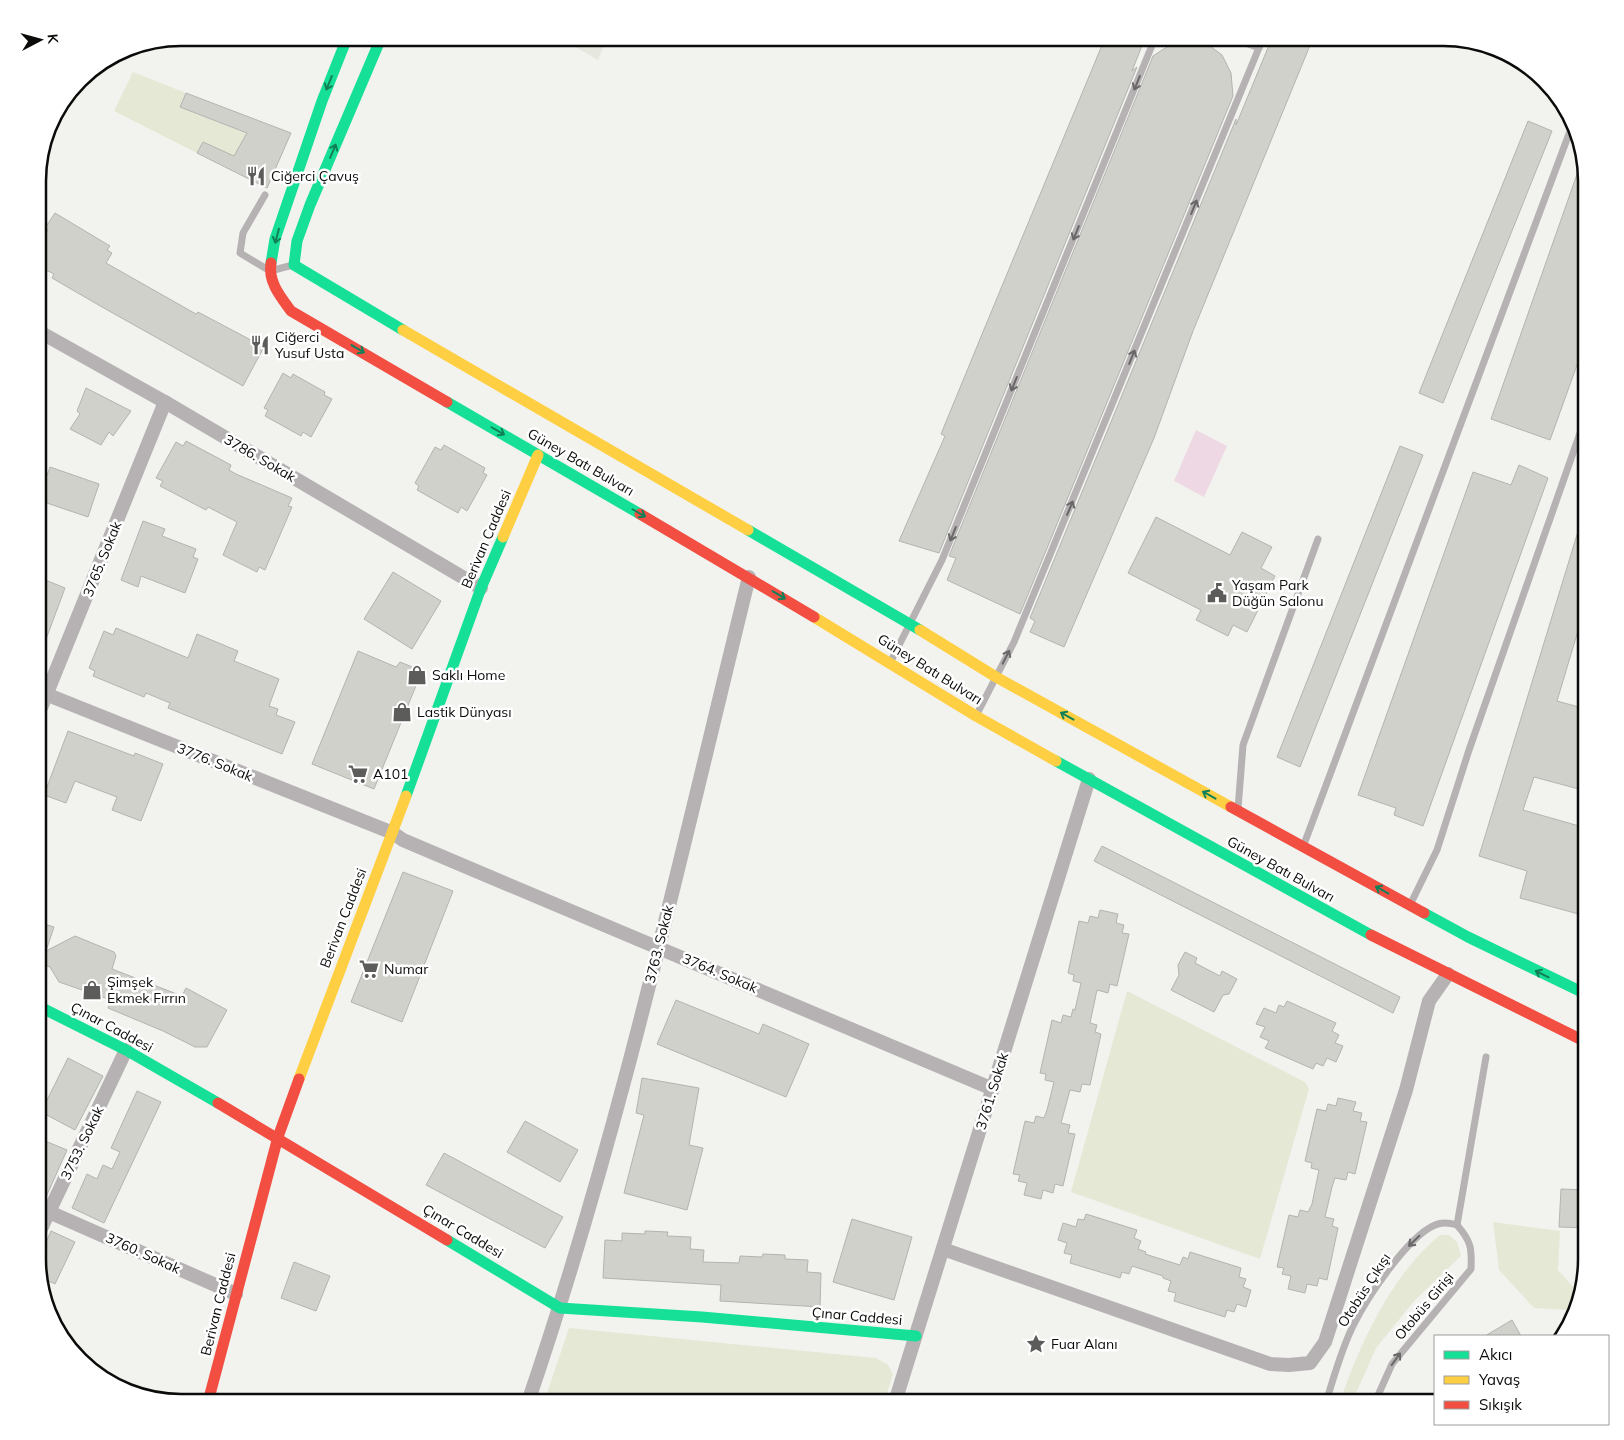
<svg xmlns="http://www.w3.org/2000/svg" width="1624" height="1440" font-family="Mulish,sans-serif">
	<rect width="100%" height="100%" fill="#f2f3ef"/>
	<polygon fill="#e6e7de" points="560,38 607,38 598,60"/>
	<g fill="#e6e8d6">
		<polygon points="133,72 186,93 180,107 252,135 234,156 203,142 197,153 114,111"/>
		<polygon points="1127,991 1305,1082 1309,1089 1260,1259 1071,1192"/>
		<polygon points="1493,1222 1560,1231 1558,1270 1574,1288 1567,1310 1534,1308 1499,1270"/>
		<path d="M1440 1235H1449L1457 1242 1461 1256 1414 1301 1376 1348 1352 1402H1340C1359 1345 1392 1274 1440 1235Z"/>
		<polygon points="569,1328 876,1358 888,1365 893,1374 884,1402 544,1402"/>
	</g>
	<polygon fill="#eed8e4" points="1196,430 1227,446 1204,497 1174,481"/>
	<g fill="#d0d1ca" stroke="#b3b4b1">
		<polygon points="1105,38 1145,38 1132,71 1137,67 939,553 899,541 945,436 941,434 985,327"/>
		<polygon points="1272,38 1313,38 1193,331 1154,438 1064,647 1030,632 1035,621 1030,618 1236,119 1236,125"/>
		<polygon points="1192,40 1202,40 1222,55 1231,73 1233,96 1020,614 947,580 956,558 949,556 1153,56 1176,41"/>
		<polygon points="186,93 291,133 267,188 197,153 203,142 234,156 247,133 180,107"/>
		<polygon points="1528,121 1552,131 1443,403 1419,393"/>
		<polygon points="1582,160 1586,181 1586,340 1550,440 1491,419"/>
		<polygon points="55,213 110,246 107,250 112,253 106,263 196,314 198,312 264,347 243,386 102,307 52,278 54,274 38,266 38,253 43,245 40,243 48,230 45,228"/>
		<polygon points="283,373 291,378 293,374 325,392 324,395 332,399 311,437 303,432 301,436 265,416 268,410 264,408"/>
		<polygon points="86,388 131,411 113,436 109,432 101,445 70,429 80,414 77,411"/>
		<polygon points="186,441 231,465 229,470 236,474 292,498 288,506 292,507 265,570 259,567 257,572 223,555 237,522 208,507 206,510 160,486 163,481 156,478 176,442 183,446"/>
		<polygon points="444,445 485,468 483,473 487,475 467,511 461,507 458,513 417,490 419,486 415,483 435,447 441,450"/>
		<polygon points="1400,446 1423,455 1300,767 1277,757"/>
		<polygon points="1519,465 1548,478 1423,826 1394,815 1396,808 1358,795 1473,472 1511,485"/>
		<polygon points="50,467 99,484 88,517 38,500"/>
		<polygon points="1583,515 1586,516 1586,604 1557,701 1586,709 1586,791 1534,777 1523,810 1586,828 1586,905 1584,905 1582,915 1520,898 1527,871 1479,856"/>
		<polygon points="1156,517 1230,555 1242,532 1272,547 1261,568 1275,576 1247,632 1233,625 1228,636 1196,620 1201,610 1128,573"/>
		<polygon points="143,521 165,529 162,536 196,549 193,557 198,559 185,593 141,576 138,587 121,580"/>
		<polygon points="393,572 441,601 412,649 364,619"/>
		<polygon points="38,577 65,588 39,658 38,658"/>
		<polygon points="116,628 188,658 197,634 238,651 234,661 279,679 269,706 278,709 276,715 295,722 282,754 168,708 170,703 146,693 144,697 93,676 95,671 89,668 104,631 113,635"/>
		<polygon points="358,651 396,667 400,662 422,671 374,789 312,764"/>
		<polygon points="68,731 134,756 135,753 163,764 141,821 112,810 117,797 75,781 66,803 44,795"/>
		<polygon points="1102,846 1400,997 1393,1013 1094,861"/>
		<polygon points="403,872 453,891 402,1022 351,1002"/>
		<polygon points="1100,910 1118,914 1116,923 1124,925 1122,933 1129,934 1117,986 1110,984 1108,993 1097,990 1090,1023 1097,1025 1095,1032 1101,1034 1090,1085 1082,1084 1080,1092 1070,1090 1061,1123 1070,1125 1068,1133 1075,1134 1063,1186 1055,1184 1053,1193 1043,1190 1041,1199 1024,1195 1027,1183 1018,1181 1020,1175 1013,1174 1025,1121 1034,1123 1036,1116 1044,1118 1047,1110 1054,1082 1045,1080 1046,1074 1040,1073 1052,1020 1061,1023 1063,1015 1071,1017 1073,1009 1075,1010 1081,983 1073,981 1074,975 1068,973 1079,921 1088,923 1090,916 1098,918"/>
		<polygon points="38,922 54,927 46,951 75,936 114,952 116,956 112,969 182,996 186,988 227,1010 207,1047 195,1047 163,1031 108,1008 111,1000 59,982 50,967 41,964 40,968 38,967"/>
		<polygon points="1185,952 1197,958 1195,963 1220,976 1222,971 1237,979 1229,994 1223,995 1214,1012 1171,990 1179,975 1178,965"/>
		<polygon points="676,1000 759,1034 763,1024 809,1044 786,1097 657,1044"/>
		<polygon points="1287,1001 1336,1023 1332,1031 1339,1035 1335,1043 1343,1046 1336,1062 1327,1058 1323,1066 1316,1063 1313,1069 1265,1048 1269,1041 1260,1037 1265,1027 1256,1024 1264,1008 1276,1013 1279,1005 1284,1007"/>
		<polygon points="68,1058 103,1076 75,1130 41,1112"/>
		<polygon points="642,1078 699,1088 689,1145 703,1148 687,1210 624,1193 644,1115 636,1113"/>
		<polygon points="137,1091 161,1102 104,1223 72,1208 87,1174 97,1179 103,1165 112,1169 120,1152 111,1148"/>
		<polygon points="1338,1098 1356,1102 1353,1111 1362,1113 1360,1121 1367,1122 1355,1174 1348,1172 1346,1180 1335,1178 1332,1187 1325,1217 1334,1219 1332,1226 1338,1228 1327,1280 1319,1278 1317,1286 1307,1284 1305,1293 1288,1289 1291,1276 1282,1274 1284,1268 1277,1267 1289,1215 1298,1217 1300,1210 1308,1212 1312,1204 1319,1170 1311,1168 1312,1163 1305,1161 1317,1109 1326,1111 1328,1104 1336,1106"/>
		<polygon points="525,1121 578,1150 560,1182 507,1152"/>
		<polygon points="38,1138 67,1150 38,1215"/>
		<polygon points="444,1153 563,1217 545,1248 426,1185"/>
		<polygon points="1561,1189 1586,1190 1586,1228 1559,1227"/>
		<polygon points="1086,1214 1137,1230 1134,1238 1141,1241 1138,1249 1146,1252 1145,1254 1180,1265 1183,1257 1188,1259 1190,1252 1241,1268 1239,1277 1246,1279 1243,1287 1251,1290 1246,1307 1237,1304 1234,1312 1227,1310 1225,1317 1174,1301 1176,1293 1168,1291 1171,1281 1163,1278 1163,1276 1132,1266 1129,1274 1122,1272 1120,1278 1070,1263 1072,1255 1064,1253 1067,1243 1058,1240 1063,1223 1076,1227 1078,1219 1084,1220"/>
		<polygon points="852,1219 912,1237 894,1300 833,1282"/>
		<polygon points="51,1231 75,1242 55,1284 40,1277 38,1268 38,1260"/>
		<polygon points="645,1231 668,1232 667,1236 691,1237 690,1249 704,1250 703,1262 739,1263 740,1256 762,1257 763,1254 785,1255 785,1259 808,1260 807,1272 821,1273 820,1307 720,1301 721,1285 603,1278 605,1240 622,1241 622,1233 645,1234"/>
		<polygon points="294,1262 330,1276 316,1311 281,1298"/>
		<polygon points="1512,1320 1521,1336 1485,1336"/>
	</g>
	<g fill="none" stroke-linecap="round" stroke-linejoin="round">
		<g stroke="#b6b2b4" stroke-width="7">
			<polyline points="1232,38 1259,48"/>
			<polyline points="265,195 243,233 240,253 270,271 293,265"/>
			<polyline points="890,663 942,560 1155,38"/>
			<polyline points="976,716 1014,642 1263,38"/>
			<polyline points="1238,809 1243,745 1318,539"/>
			<polyline points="1303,847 1573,123"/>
			<polyline points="1410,905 1437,850 1469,750 1586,416"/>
			<polyline points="1457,1225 1486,1057"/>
			<path d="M1326 1402C1334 1377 1341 1350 1353 1326 1366 1299 1407 1237 1435 1225 1442 1222 1450 1223 1457 1225"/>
			<path d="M1375 1402 1392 1364 1471 1269C1472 1248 1471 1241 1457 1225"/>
		</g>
		<g stroke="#b6b2b4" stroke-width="14">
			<polyline points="38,331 165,402 481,588"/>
			<polyline points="38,691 393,833 403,840 476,871 993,1089"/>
			<polyline points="38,715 165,402"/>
			<polyline points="49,1212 236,1294"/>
			<polyline points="38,1235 126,1050"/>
			<polyline points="943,1249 1270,1364 1289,1365 1310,1363 1325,1342 1406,1090 1429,1001 1448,974"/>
			<path d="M528 1402C620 1133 681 853 749 577"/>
			<polyline points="895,1402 1089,779"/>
		</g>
		<g stroke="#16e098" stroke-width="11">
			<polyline points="381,38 310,205 297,241 294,265 403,330"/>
			<polyline points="271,263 275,239 322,101 347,38"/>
			<polyline points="447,402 640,514"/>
			<polyline points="748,530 920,630"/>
			<polyline points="1056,761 1371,935"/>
			<polyline points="406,796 481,588 503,537"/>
			<polyline points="1424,913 1468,937 1586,994"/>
			<polyline points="38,1006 126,1050 218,1103"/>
			<polyline points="447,1240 560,1308 702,1317 916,1336"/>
		</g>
		<g stroke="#ffcf43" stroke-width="11">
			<polyline points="403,330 748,530"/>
			<polyline points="503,537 538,455"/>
			<polyline points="814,617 976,716 1056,761"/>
			<polyline points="920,630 996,677 1231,807"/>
			<polyline points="299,1079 406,796"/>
		</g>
		<g stroke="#f24e42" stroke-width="11">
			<path d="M271 263C268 282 280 296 291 311L447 402"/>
			<polyline points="640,514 814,617"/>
			<polyline points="1231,807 1424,913"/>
			<polyline points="1371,935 1586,1042"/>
			<polyline points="218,1103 447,1240"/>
			<polyline points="208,1402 278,1137 299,1079"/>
		</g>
	</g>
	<defs><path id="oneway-shaft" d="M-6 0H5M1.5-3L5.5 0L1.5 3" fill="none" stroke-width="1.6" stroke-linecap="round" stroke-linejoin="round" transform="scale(1.25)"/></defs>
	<g stroke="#118058">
		<use href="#oneway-shaft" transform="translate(329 83) rotate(112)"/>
		<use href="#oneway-shaft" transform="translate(333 151) rotate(-67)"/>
		<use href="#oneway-shaft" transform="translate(277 236) rotate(105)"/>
		<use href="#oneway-shaft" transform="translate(358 349) rotate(31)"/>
		<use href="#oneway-shaft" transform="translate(498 431) rotate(30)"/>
		<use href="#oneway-shaft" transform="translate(639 513) rotate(30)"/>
		<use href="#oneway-shaft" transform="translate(779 595) rotate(31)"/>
		<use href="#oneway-shaft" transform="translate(1067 716) rotate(-151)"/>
		<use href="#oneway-shaft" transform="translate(1209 795) rotate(-151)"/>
		<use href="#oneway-shaft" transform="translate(1382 890) rotate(-151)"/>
		<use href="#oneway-shaft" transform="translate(1542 974) rotate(-154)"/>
	</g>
	<g stroke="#696767">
		<use href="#oneway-shaft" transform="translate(1137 83) rotate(112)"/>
		<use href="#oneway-shaft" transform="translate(1194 207) rotate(-68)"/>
		<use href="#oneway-shaft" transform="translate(1076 233) rotate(112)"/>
		<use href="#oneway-shaft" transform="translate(1132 357) rotate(-68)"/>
		<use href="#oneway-shaft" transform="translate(1014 384) rotate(112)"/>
		<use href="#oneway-shaft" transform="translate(1070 508) rotate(-67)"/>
		<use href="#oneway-shaft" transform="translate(953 534) rotate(112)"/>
		<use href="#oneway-shaft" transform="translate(1006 657) rotate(-63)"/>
		<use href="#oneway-shaft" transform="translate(1414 1241) rotate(136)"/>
		<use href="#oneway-shaft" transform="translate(1396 1359) rotate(-54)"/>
	</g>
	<defs>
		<symbol id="restaurant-bare" viewBox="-9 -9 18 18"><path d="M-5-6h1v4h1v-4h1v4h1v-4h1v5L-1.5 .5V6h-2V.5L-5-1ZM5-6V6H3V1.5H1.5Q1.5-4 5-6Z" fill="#5c5c5a" stroke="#fff" stroke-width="2.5" paint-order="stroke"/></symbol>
		<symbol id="civic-bare" viewBox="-9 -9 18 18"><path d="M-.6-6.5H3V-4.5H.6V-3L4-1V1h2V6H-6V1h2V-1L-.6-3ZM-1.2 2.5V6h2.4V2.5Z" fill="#5c5c5a" stroke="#fff" stroke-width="2.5" paint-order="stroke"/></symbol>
		<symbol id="shop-bare" viewBox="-9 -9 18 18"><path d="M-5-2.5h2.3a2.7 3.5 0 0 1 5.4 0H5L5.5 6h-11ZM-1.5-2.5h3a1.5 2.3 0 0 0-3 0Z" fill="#5c5c5a" stroke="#fff" stroke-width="2.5" paint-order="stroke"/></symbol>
		<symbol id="supermarket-bare" viewBox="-9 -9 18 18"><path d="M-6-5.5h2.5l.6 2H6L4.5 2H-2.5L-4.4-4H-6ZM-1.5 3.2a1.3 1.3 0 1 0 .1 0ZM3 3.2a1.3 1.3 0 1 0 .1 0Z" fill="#5c5c5a" stroke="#fff" stroke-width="2.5" paint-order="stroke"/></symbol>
		<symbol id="sight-bare" viewBox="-9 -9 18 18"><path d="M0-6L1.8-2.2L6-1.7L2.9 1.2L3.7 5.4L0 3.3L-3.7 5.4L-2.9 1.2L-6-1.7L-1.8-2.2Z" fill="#5c5c5a" stroke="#fff" stroke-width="2.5" paint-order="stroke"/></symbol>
	</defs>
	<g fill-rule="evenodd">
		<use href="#restaurant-bare" x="242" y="162" width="28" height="28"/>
		<use href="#restaurant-bare" x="246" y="331" width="28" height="28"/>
		<use href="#civic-bare" x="1203" y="579" width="28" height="28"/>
		<use href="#shop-bare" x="403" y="661" width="28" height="28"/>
		<use href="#shop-bare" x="388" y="698" width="28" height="28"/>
		<use href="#supermarket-bare" x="344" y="760" width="28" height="28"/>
		<use href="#supermarket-bare" x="355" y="955" width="28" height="28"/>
		<use href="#shop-bare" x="78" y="976" width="28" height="28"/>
		<use href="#sight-bare" x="1022" y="1330" width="28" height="28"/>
	</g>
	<g text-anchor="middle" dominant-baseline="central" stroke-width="5" stroke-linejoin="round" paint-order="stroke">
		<g font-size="14" fill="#0b0b09" stroke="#fff" text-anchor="start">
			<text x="271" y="176">Ciğerci Çavuş</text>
			<text x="275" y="337">Ciğerci<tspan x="275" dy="16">Yusuf Usta</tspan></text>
			<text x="1232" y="585">Yaşam Park<tspan x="1232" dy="16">Düğün Salonu</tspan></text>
			<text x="432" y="675">Saklı Home</text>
			<text x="417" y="712">Lastik Dünyası</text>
			<text x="373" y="774">A101</text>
			<text x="384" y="969">Numar</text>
			<text x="107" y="982">Şimşek<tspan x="107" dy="16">Ekmek Fırrın</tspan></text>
			<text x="1051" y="1344">Fuar Alanı</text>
		</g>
		<g font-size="14" fill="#0b0b09" stroke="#fff">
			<text transform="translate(260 458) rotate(30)">3786. Sokak</text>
			<text transform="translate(581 462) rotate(30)">Güney Batı Bulvarı</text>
			<text transform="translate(486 539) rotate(-67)">Berivan Caddesi</text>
			<text transform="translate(102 559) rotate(-68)">3765. Sokak</text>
			<text transform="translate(930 669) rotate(32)">Güney Batı Bulvarı</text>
			<text transform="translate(215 762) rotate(22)">3776. Sokak</text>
			<text transform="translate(1281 869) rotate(29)">Güney Batı Bulvarı</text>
			<text transform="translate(343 918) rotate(-69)">Berivan Caddesi</text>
			<text transform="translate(659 944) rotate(-76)">3763. Sokak</text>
			<text transform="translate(720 973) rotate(23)">3764. Sokak</text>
			<text transform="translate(112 1027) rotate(28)">Çınar Caddesi</text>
			<text transform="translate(992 1091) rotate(-73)">3761. Sokak</text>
			<text transform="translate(82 1143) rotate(-64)">3753. Sokak</text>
			<text transform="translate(463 1231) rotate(31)">Çınar Caddesi</text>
			<text transform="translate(143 1253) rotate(24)">3760. Sokak</text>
			<text transform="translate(1364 1290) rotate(-57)">Otobüs Çıkışı</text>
			<text transform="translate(218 1304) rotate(-76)">Berivan Caddesi</text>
			<text transform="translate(1424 1306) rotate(-50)">Otobüs Girişi</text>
			<text transform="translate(857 1316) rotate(5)">Çınar Caddesi</text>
		</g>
	</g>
	<path d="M0 0H1624V1440H0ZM181 46H1443A135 135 0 0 1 1578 181V1259A135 135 0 0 1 1443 1394H181A135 135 0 0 1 46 1259V181A135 135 0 0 1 181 46Z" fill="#fff" fill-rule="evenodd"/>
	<path fill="none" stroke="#0b0b09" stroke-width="2.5" d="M181 46H1443A135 135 0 0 1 1578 181V1259A135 135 0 0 1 1443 1394H181A135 135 0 0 1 46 1259V181A135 135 0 0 1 181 46Z"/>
	<rect x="1434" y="1335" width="175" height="90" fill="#ffffff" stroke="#9d9d9d"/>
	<rect x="1444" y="1351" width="25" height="8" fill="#16e098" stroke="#9d9d9d"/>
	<text x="1479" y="1360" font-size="15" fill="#0b0b09">Akıcı</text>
	<rect x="1444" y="1376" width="25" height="8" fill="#ffcf43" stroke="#9d9d9d"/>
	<text x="1479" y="1385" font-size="15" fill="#0b0b09">Yavaş</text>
	<rect x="1444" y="1401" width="25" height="8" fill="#f24e42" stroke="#9d9d9d"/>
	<text x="1479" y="1410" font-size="15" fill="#0b0b09">Sıkışık</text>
	<g transform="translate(40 40) rotate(84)" stroke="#ffffff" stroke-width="4" paint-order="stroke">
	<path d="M0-4L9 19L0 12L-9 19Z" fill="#0b0b09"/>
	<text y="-8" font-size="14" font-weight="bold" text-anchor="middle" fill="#0b0b09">K</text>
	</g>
</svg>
